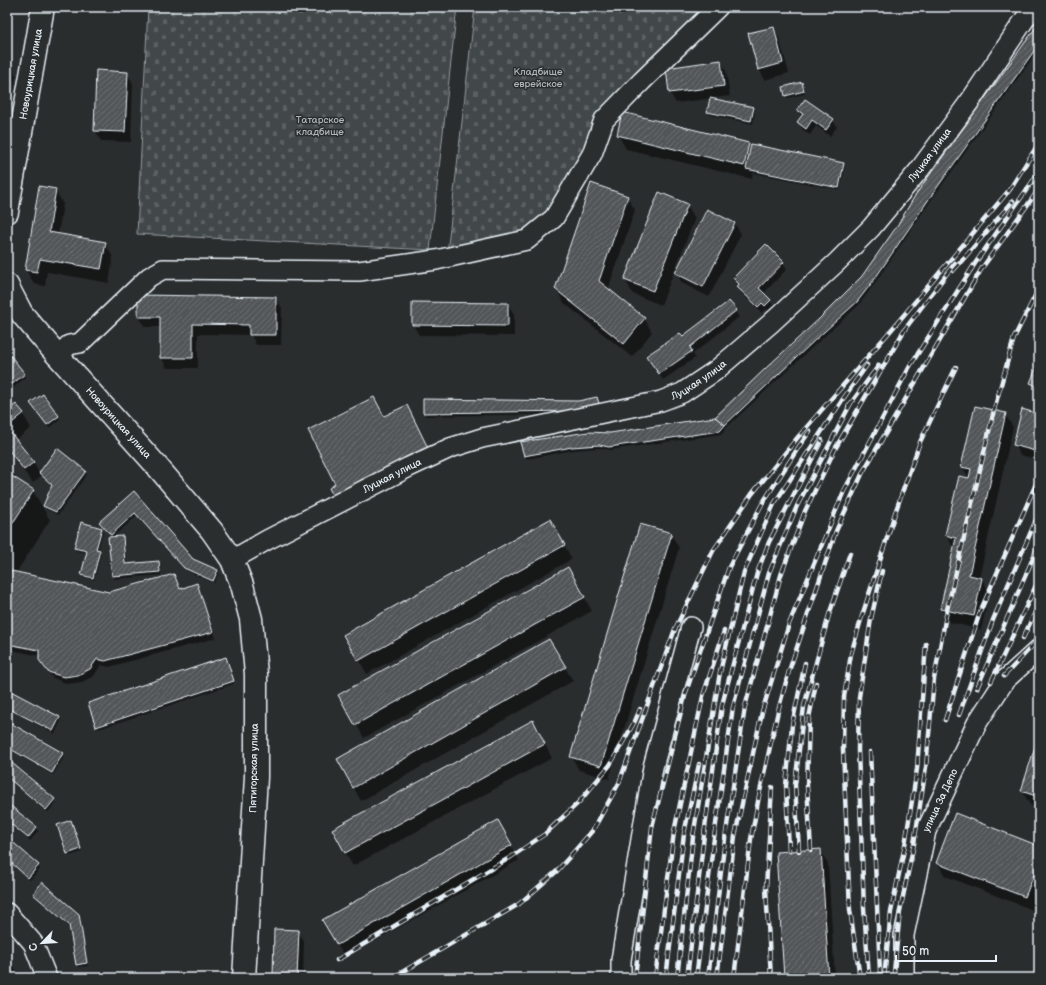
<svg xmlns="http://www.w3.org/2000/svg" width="1046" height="985" font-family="'Balsamiq Sans',sans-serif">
	<defs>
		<pattern id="cemetery-stones" width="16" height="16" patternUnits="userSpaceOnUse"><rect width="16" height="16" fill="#424648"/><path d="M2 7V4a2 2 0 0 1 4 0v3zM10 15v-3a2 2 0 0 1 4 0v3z" fill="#5d6163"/></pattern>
		<pattern id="building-hatch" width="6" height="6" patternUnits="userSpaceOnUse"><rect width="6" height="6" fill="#535759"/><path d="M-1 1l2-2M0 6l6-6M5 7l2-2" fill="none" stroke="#6c7072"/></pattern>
	</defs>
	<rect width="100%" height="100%" fill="#2a2d2e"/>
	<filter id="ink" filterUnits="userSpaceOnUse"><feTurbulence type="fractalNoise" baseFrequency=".025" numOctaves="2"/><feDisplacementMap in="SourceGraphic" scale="8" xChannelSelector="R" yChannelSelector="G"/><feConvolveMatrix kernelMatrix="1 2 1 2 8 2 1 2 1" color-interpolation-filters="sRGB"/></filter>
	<g filter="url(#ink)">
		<g fill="url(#cemetery-stones)" stroke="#959ca0">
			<polygon points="148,7 457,7 430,250 137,234"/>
			<polygon points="475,7 703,7 597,117 582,152 561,195 536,227 447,254"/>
		</g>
		<g fill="#0007">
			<polygon points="970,7 980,7 978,12"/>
			<polygon points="1039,24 1039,49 930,202 875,283 859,305 816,344 726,428 722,434 611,450 601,448 574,450 527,459 525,456 522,443 610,434 715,418 820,319 863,277"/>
			<polygon points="773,28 779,38 789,73 765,80 759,69"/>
			<polygon points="721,61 726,71 730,96 676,103 670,93 667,69"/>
			<polygon points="7,62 16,76 7,128"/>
			<polygon points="127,73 133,83 131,142 101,141 95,130"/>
			<polygon points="802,83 805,94 787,98 786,95"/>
			<polygon points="754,108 755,111 753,124 710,115 708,112"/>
			<polygon points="798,110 833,120 837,127 830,136 816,126 810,135 802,129 799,122 802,117"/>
			<polygon points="623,113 749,143 751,148 843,164 845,167 840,190 753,173 752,179 626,149 618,135"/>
			<polygon points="55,190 63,204 58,235 105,243 113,257 109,283 47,272 45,286 34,284 26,270"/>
			<polygon points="627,197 635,210 608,290 644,318 652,332 632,357 564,303 556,289"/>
			<polygon points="687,205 695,218 661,305 633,294 625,280"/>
			<polygon points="707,210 735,224 741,234 709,297 682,283 676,273"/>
			<polygon points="783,262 787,269 763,294 770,301 774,307 770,312 766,309 762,313 742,294 738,287 739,286 734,278"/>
			<polygon points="276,298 282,308 281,345 256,345 251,335 198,334 198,368 167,368 161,357 161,327 145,327 139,317"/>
			<polygon points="413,303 508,304 514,314 514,336 419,335 413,325"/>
			<polygon points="736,311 739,317 693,354 695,358 663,380 652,363 683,338"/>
			<polygon points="7,353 26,377 7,393"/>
			<polygon points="1039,364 1039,394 1037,393 1031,382"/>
			<polygon points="43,396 60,420 49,428 33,406"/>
			<polygon points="597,398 601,410 580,414 426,416 424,413 579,402"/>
			<polygon points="16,405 23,414 31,428 16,440 33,462 40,474 57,449 85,472 87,474 58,515 46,509 45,506 52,486 41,476 33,483 7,450 7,413"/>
			<polygon points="1005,414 1013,427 979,579 982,579 990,593 981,630 949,622 941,609 954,549 946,535 970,479 962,467"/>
			<polygon points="1039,415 1039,460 1020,455 1014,445"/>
			<polygon points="7,474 33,491 50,520 16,573 109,593 174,575 181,590 196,584 200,591 216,638 109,667 101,665 94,676 82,682 68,684 53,678 44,667 40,656 7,649"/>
			<polygon points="134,493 192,560 217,571 219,574 214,583 187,571 138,515 113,537 102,525"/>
			<polygon points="550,520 572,559 367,674 345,635"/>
			<polygon points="101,529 103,532 98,550 100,551 101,554 94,580 84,577 82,574 88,553 77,551 75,548"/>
			<polygon points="671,534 679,548 609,779 579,770 571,756"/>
			<polygon points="122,537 124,540 126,565 159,562 161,565 161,575 114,579 113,576"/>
			<polygon points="568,568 592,611 364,738 340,695"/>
			<polygon points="549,640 573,681 361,801 338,759"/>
			<polygon points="227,661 234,684 99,729 97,726"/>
			<polygon points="7,691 60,718 61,721 55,734 7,709"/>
			<polygon points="7,722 62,754 64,757 53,775 7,748"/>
			<polygon points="540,735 552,758 353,866 345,853"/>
			<polygon points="1039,738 1039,808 1030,805 1022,791"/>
			<polygon points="7,770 54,800 56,803 48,812 7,777"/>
			<polygon points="7,804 37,828 38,831 30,841 7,822"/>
			<polygon points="497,821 519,860 345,958 323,920"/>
			<polygon points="72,824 82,852 70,856 68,853"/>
			<polygon points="7,838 38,866 40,869 30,880 7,860"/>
			<polygon points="1039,847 1039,895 1033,910 945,876 937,862"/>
			<polygon points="820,850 828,864 835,978 785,978"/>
			<polygon points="34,894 78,915 80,918 88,966 78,967 77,964 70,927 36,897"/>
			<polygon points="298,931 304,941 303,978 274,978"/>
			<polygon points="7,955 18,974 13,978 7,978"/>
		</g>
		<g fill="url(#building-hatch)" stroke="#e8f1f8">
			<polygon points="1039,23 1039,44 929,199 874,280 857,302 814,341 725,425 715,417 767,367 819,319 862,276 897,226 916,194"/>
			<polygon points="774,27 783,63 758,70 748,33"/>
			<polygon points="721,60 724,86 669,93 666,68"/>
			<polygon points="96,70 128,72 125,132 94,131"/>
			<polygon points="802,82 804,91 785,96 783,87"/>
			<polygon points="710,98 754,107 751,121 707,112"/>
			<polygon points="805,99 834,119 826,130 812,120 806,129 797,122 803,114 797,110"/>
			<polygon points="622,112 749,143 744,166 617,135"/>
			<polygon points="751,144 844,163 839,188 746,169"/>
			<polygon points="591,183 628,196 599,281 645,318 624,344 555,289"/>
			<polygon points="39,186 56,189 49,232 106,242 101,269 40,259 37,272 25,270"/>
			<polygon points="659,192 688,204 653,291 624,280"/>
			<polygon points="707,209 735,223 703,287 675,273"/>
			<polygon points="766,244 784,262 759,288 771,300 765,306 762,303 758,307 737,287 739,284 733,278"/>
			<polygon points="138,295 276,297 276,335 249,335 249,325 193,324 193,358 160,358 160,317 138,317"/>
			<polygon points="729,301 737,310 690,347 692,351 659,374 646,356 680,333 683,336"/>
			<polygon points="412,302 508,303 508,326 412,325"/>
			<polygon points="7,351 25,374 7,388"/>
			<polygon points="1039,361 1039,387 1030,383"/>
			<polygon points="43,394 59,416 47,425 30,403"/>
			<polygon points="374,397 384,416 407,405 429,450 334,498 329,488 335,484 308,430"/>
			<polygon points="597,397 600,407 578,411 423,413 423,399 578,401"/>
			<polygon points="16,404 24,413 7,427 7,411"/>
			<polygon points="975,406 1006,413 969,575 982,578 974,616 940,609 956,538 945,535 959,476 969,478 971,469 961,467"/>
			<polygon points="1022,409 1039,414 1039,435 1035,451 1013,445"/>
			<polygon points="715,417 725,425 720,431 609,447 599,445 572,447 524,456 520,442 588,432 610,433"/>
			<polygon points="7,428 34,462 24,470 7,448"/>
			<polygon points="57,448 86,471 56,512 43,506 52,485 39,473"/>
			<polygon points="7,473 34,490 7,532"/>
			<polygon points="134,491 193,559 218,570 213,581 184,568 135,513 111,535 99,522"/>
			<polygon points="550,519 565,545 358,661 343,635"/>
			<polygon points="81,522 102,528 96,549 100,550 93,578 81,575 87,551 74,548"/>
			<polygon points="640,524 672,533 601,766 570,757"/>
			<polygon points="123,536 125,564 159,561 160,572 112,576 108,537"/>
			<polygon points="568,567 585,597 355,725 338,695"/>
			<polygon points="7,570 109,592 174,574 180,589 197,583 213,632 105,661 97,659 90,669 78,675 64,677 48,672 39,660 39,650 7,644"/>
			<polygon points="549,639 566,667 353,788 337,759"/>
			<polygon points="226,657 234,681 96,727 88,703"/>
			<polygon points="7,689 60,717 53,731 7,708"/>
			<polygon points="533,720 545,744 345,853 332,829"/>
			<polygon points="7,721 63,753 52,773 7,747"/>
			<polygon points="1039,734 1039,797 1021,791"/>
			<polygon points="12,763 55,799 46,810 7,777 7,769"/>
			<polygon points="7,803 37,827 28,838 7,821"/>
			<polygon points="955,813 1039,846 1039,862 1025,897 936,863"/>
			<polygon points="71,820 81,849 67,854 57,825"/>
			<polygon points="498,820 512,845 337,945 322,920"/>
			<polygon points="7,837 39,865 28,878 7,859"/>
			<polygon points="821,849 829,978 784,978 776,852"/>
			<polygon points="42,882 79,914 87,963 76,965 69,925 33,894"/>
			<polygon points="274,929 299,930 297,978 273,978"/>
		</g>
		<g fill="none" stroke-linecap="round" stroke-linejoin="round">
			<defs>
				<g id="minor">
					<polyline points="58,356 69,345 80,343 149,277 163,269 359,271 436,260 527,240 554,218 592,154 604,120 642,81 718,7"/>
					<path id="s1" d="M232 560 267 540 409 467 450 448 482 438 661 401 682 393 715 371 770 324 837 262 871 228 920 169 970 101 1033 7"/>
					<polyline points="7,913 33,943 47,978"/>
					<polyline points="621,978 621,960 653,767 691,627"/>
					<path id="s2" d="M904 978V935L926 831 977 723 1005 680 1039 649"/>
				</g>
				<g id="major">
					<path id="s3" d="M7 212 43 7"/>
					<path id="s4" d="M7 285 12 295 22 314 58 356 156 465 212 531 232 560 242 585 251 619 256 674V777L244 978"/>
				</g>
			</defs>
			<use href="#minor" stroke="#e8f1f8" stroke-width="22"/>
			<use href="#major" stroke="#e8f1f8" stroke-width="25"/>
			<use href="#minor" stroke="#2a2d2e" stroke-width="19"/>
			<use href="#major" stroke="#2a2d2e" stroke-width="22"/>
			<defs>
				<g id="rail">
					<polyline points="1008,192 1039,143"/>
					<polyline points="953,271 1013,201"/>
					<polyline points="902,333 955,263"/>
					<polyline points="848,407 879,365"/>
					<polyline points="1023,638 1039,604"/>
					<polyline points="1004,676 1039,639"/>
					<polyline points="991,682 1039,579"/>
					<polyline points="977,688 1039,544"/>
					<polyline points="959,715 993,620 1039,513"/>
					<polyline points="945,720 980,612 1039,477"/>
					<polyline points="870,752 880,972"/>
					<polyline points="811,850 807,786 809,718 816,683"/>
					<polyline points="789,851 786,786 792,725 805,663"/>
					<polyline points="799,851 795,785 804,706 829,615 850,553"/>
					<polyline points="337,960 511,857 545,834 579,802 610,765 635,721 640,709"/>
					<polyline points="392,978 519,904 557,871 593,830 619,783 675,629 713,551 752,494 798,437 892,329 1011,188"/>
					<polyline points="635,978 652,827 686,692 729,567 762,504 800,445 810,431"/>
					<polyline points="655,978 674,832 703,696 724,631"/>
					<polyline points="666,978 684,834 699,764"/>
					<polyline points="677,978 693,837 720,672 744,572 774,504 843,399 867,365"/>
					<polyline points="687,978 704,835 722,705 757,573 769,542 822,440"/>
					<polyline points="696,978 714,838 733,707 769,573 797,506 828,447 851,403"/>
					<polyline points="708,978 725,839 745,707 781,575 805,511 835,449 905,329"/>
					<polyline points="717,978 735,836 762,712 789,624 844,491 910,366 974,265 1039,172"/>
					<polyline points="734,978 751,839 759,796 778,711 789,671 836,531 863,472 982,268 1039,189"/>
					<polyline points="771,978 766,888 772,787"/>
					<polyline points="860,978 850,910 843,749 844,697 851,654 862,616 895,513 920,442 956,367"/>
					<polyline points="869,978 864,908 858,750 859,697 871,619 882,571"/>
					<polyline points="884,978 891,912 905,845 917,769 926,644"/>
					<polyline points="894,978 894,972 900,911 914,844 926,767 934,679 947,610 994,410 1014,338 1039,288"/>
				</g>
			</defs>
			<use href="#rail" stroke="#e8f1f8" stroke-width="4.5"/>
			<use href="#rail" stroke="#2a2d2e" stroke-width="3" stroke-dasharray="9" stroke-linecap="butt"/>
		</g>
	</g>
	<g text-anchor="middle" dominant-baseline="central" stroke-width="3" stroke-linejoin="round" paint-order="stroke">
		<g font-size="10" fill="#aeb5ba" stroke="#2a2d2e">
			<text x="538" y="72">Кладбище<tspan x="538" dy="12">еврейское</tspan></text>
			<text x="320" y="120">Татарское<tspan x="320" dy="12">кладбище</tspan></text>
		</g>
		<g font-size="10" fill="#e8f1f8" stroke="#2a2d2e">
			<text stroke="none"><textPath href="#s3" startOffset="140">Новоурицкая улица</textPath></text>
			<text stroke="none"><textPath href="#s1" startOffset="829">Луцкая улица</textPath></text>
			<text stroke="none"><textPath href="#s1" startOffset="505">Луцкая улица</textPath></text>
			<text stroke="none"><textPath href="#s4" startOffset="178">Новоурицкая улица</textPath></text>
			<text stroke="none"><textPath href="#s1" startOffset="181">Луцкая улица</textPath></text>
			<text transform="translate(254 768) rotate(-89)">Пятигорская улица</text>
			<text stroke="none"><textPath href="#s2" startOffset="183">улица За Депо</textPath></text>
		</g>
	</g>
	<rect width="1046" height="985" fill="none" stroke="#2a2d2e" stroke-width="24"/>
	<rect x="12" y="12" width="1022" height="961" fill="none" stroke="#e8f1f8" stroke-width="1.5" filter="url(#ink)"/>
	<g transform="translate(42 943) rotate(245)" stroke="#2a2d2e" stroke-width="3" paint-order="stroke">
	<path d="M0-3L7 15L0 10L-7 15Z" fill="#e8f1f8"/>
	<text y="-6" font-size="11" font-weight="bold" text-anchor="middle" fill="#e8f1f8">С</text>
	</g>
	<path d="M896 955v6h100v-6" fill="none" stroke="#e8f1f8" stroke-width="2"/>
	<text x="902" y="955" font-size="12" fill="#e8f1f8" stroke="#2a2d2e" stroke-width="3" paint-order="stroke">50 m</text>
</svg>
